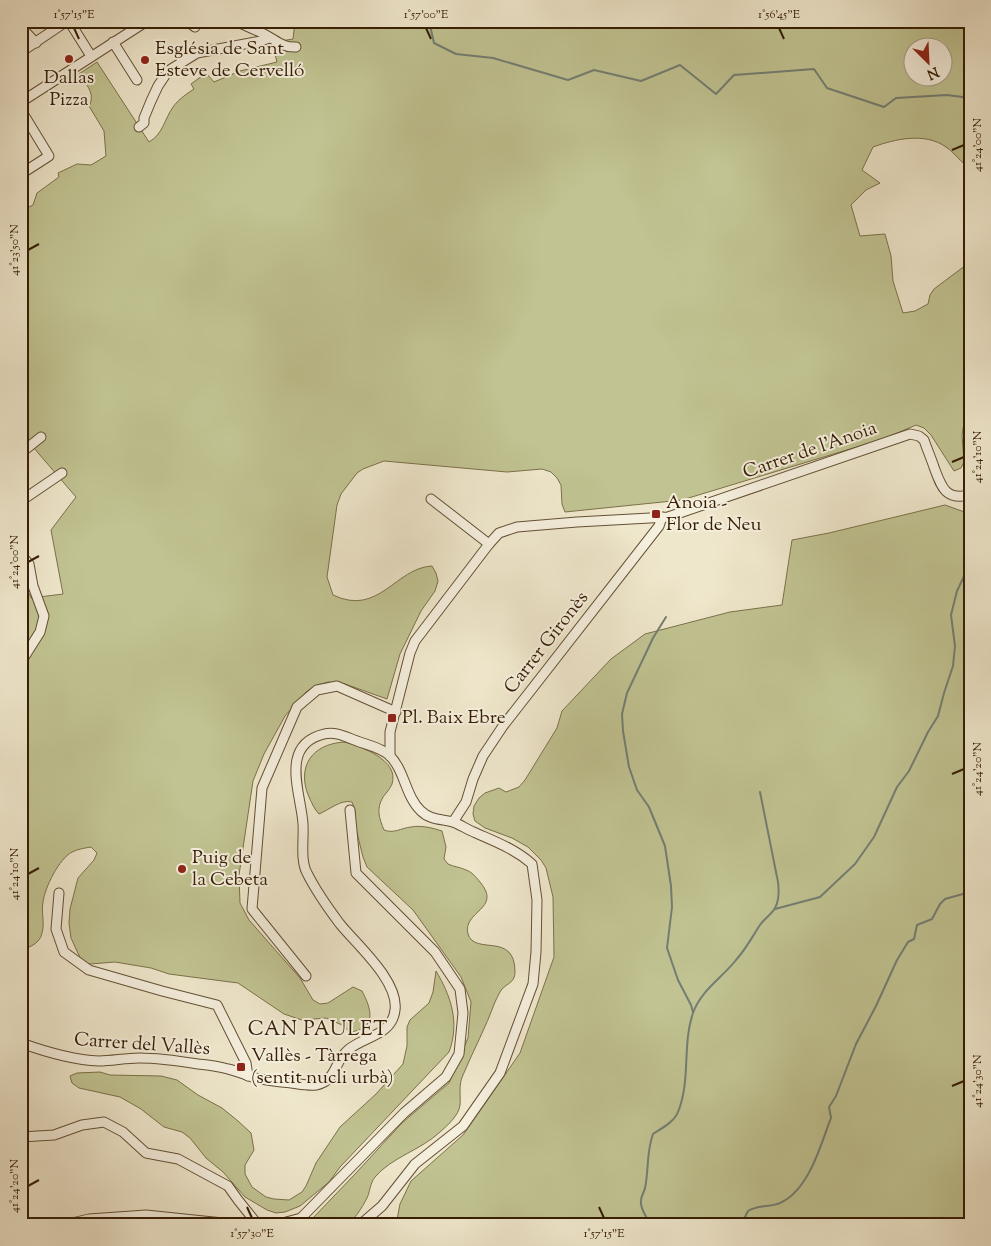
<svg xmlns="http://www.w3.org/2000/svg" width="991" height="1246" font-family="'Sorts Mill Goudy',serif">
	<rect width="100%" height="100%" fill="#efe7cc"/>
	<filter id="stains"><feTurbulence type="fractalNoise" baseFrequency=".004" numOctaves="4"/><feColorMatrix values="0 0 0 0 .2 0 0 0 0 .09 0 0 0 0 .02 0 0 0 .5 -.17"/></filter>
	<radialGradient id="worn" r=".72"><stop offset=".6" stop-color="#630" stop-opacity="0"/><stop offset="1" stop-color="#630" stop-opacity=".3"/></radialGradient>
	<g fill="#c1c392" stroke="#7c704a" fill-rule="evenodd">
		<path d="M295 21H970V168C960 162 955 153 946 147 925 132 895 139 873 147L862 170 880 183 866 190 851 205 860 236 885 234 891 256 893 281 903 313 915 311 928 304 930 295 934 289 970 262V422L964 423 962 435 964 462 961 468 954 471 931 435 924 428 916 425 883 439 682 500 565 512 562 504 561 485 557 478 551 472 542 469 507 472 384 461 363 469 357 473 341 494 337 505 327 577 333 595C379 617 395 568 432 566L436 573 438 581 435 591 421 611 400 654 387 699 345 684 328 682 315 686 306 692 285 716 264 754 253 781 239 875 240 903 249 920 300 978 313 1000 320 1004 328 1003 353 987 362 991C371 1008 378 1029 350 1032L342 1025 326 1018 302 1020 284 1014 238 983 169 974 151 968 115 962 90 964 82 962 71 938 69 923 70 909 78 878 94 860 97 853 91 847C85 848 78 849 72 852 59 859 45 887 43 902 41 912 45 923 42 933 40 943 30 948 21 949V576L31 598 63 594 51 530 76 497 21 433V211L33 205 37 193 59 177 58 173 77 164 91 165 106 156 104 131 89 106C96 94 86 84 79 74L97 62 149 142C163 134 164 120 173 107 178 100 186 94 194 89L191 84 206 73 214 82 240 71 277 62 275 54 291 50 280 41 293 39ZM914 48H944V78H914Z"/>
		<polygon points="945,505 970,514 970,1225 396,1225 400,1204 411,1181 463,1135 520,1053 554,957 553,897 546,868 541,860 528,847 512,838 485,828 475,821 473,814 474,806 479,798 485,793 499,788 506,792 519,787 525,780 557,728 562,711 611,659 645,634 730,612 782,605 792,540 829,533"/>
		<path d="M344 742C360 746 400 760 392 784 390 789 386 793 383 797 376 809 379 818 384 830 394 834 401 828 411 827 421 825 433 828 442 831L446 847 444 859 448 864C454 867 460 867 466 870 472 872 476 877 480 882 503 909 462 911 468 934 475 956 515 931 515 972 515 982 508 983 502 989 499 993 497 998 495 1002 486 1027 473 1051 463 1075 458 1086 461 1094 460 1105 459 1115 448 1125 440 1132 421 1150 392 1157 375 1177 370 1183 370 1192 367 1198 362 1207 355 1221 345 1224 338 1227 312 1225 303 1225L312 1219 356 1173 402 1123 449 1083 468 1038 471 1002 461 977 413 910 367 867 363 857 355 825V810L352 802C341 799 329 810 319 814 314 809 312 803 309 797 296 767 312 744 344 742Z"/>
		<path d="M436 971C451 996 460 1023 449 1052L340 1167 329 1182 300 1206 285 1212 276 1213 267 1210 245 1197 223 1172 206 1158 190 1138 182 1132 164 1127 141 1109 120 1097 79 1088 72 1083 70 1076 77 1073 100 1072 110 1075 161 1076 177 1080 198 1095 222 1108 238 1121 251 1133 254 1150 245 1165V1174L252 1187 266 1197 274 1199 289 1200 302 1192 306 1186 316 1163 340 1127 376 1094 403 1064 407 1046V1027L410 1020 429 1003 433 992Z"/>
	</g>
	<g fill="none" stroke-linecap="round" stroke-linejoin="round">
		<g stroke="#737e73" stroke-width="2">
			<polyline points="429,21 434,43 456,54 493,58 568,80 594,70 641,81 680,65 716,94 734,75 814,69 827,88 884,107 896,98 947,95 970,98"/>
			<polyline points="666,617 653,638 627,693 622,714 623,731 629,767 637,790 649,807 665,846 671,886 672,907 667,948 678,980 691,1005 693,1012"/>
			<polyline points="775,909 820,897 855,864 874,837 897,787 909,771 928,732 938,716 944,693 953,666 955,646 951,615 957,591 966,572"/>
			<path d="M649 1225C648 1217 641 1211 641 1203 640 1197 644 1193 645 1188 649 1170 646 1153 653 1134 662 1128 674 1122 678 1112 691 1080 682 1045 693 1013 701 990 722 978 736 960 746 949 752 937 760 925 764 919 772 914 775 908 779 901 779 890 778 882L760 792"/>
			<path d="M746 1225 745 1217 748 1211C759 1204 772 1208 782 1202 808 1189 820 1148 829 1123L831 1118 829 1107 836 1096 856 1044 876 1006 897 960 908 942 914 939 917 925 932 919 940 904 945 899 970 892"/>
		</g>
		<defs>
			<g id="minor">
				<polyline points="69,21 91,56"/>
				<polyline points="187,21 195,27"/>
				<path d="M236 21C244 25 253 29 262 33 275 39 282 48 296 47"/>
				<polyline points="21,27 36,43"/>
				<polyline points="113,42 137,80"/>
				<polyline points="21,45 25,31"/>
				<polyline points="21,52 67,21"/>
				<polyline points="21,102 147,21"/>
				<polyline points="21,110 49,156 21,174"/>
				<polyline points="139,127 144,123 144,118 151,101 158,86 168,71 197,53 261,41 269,38"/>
				<polyline points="21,453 41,437"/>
				<polyline points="431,499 489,544"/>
				<polyline points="21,501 62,473"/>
				<polyline points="21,555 29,564 33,586 44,616 40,632 21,662"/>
				<path d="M390 756V732L410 653 415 641 489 544 499 533 517 527 577 522 668 517 910 434 919 436 924 440C927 449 931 458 934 467 941 486 945 501 970 495"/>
				<polyline points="453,822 466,802 473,779 483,756 503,726 659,526 662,517"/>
				<polyline points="59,893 56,929 64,952 89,970 162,991 217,1005 246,1063 248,1076"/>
				<polyline points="306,976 252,909 262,788 297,707 317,690 337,686 396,712"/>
				<path d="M21 1043C46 1052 72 1060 99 1061 112 1061 125 1058 139 1058 158 1058 179 1061 198 1064 208 1065 218 1066 228 1069 238 1071 247 1076 256 1078 268 1081 280 1082 291 1083 299 1084 308 1086 316 1085 337 1081 334 1061 348 1050 364 1036 392 1036 395 1010 399 981 357 945 340 924 328 908 316 891 307 873 300 860 304 839 303 824 301 793 279 745 324 734 336 731 346 737 357 741 367 745 380 747 389 755 405 770 405 796 421 811 430 820 442 819 453 822 461 825 468 830 476 833 496 842 515 849 532 864L537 900 536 952 533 984 500 1073 463 1126 415 1164 382 1206 360 1225"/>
				<polyline points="21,1137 54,1135 82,1125 104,1122 123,1132 146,1153 178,1159 228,1186 238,1200 258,1225"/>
				<polyline points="64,1225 89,1219 146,1215 242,1225"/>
				<polyline points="275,1225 301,1218 404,1113 446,1077 459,1054 463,1013 460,989 435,952 356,873 350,810"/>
			</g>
		</defs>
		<use href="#minor" stroke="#645035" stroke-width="11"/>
		<use href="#minor" stroke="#f5efde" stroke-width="9"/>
	</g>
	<path fill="none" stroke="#361d03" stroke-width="2" d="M74 28 79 39M426 28 431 39M779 28 784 39M952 150 964 145M28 250 39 244M952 462 964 457M28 562 39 556M952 774 964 769M28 874 39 868M952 1086 964 1081M28 1186 39 1180M247 1207 252 1218M599 1207 604 1218"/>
	<g fill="#8f2418" stroke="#f5efde" stroke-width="2">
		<circle cx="69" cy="59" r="5"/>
		<circle cx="145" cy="60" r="5"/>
		<rect x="651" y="509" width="10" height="10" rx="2.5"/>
		<rect x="387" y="713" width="10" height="10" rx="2.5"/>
		<circle cx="182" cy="869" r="5"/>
		<rect x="236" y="1062" width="10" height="10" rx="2.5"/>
	</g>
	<g text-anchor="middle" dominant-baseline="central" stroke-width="4" stroke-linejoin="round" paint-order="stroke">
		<g font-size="19" fill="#361d03" stroke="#f5efde" text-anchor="start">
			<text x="155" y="49">Església de Sant<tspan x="155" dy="22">Esteve de Cervelló</tspan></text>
			<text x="69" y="78" text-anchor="middle">Dallas<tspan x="69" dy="22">Pizza</tspan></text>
			<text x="666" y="503">Anoia -<tspan x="666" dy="22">Flor de Neu</tspan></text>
			<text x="402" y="718">Pl. Baix Ebre</text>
			<text x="192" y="858">Puig de<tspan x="192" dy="22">la Cebeta</tspan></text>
			<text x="251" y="1056">Vallès - Tàrrega<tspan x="251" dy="22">(sentit nucli urbà)</tspan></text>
		</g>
		<g font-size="19" fill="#361d03" stroke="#f5efde">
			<text transform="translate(810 451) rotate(-19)">Carrer de l'Anoia</text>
			<text transform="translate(547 643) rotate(-52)">Carrer Gironès</text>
			<text transform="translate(142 1045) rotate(4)">Carrer del Vallès</text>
		</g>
		<g font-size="20" letter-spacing="1" fill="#361d03" stroke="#f5efde">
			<text x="318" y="1030">CAN PAULET</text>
		</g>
	</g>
	<rect width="991" height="1246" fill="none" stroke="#efe7cc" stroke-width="55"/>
	<g transform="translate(928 62) rotate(156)"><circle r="24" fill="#f5efde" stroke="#a99b86"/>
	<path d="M0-4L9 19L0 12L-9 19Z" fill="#8f2418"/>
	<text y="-8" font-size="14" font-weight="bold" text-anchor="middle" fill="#361d03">N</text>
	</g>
	<rect x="28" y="28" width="936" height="1190" fill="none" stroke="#361d03" stroke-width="2"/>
	<g font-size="12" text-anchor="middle" fill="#361d03">
		<text x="74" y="18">1°57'15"E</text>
		<text x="426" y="18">1°57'00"E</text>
		<text x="779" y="18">1°56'45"E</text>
		<text transform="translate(977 145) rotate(-90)" y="4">41°24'00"N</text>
		<text transform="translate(14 250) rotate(-90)" y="4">41°23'50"N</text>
		<text transform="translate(977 457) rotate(-90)" y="4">41°24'10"N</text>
		<text transform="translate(14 562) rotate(-90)" y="4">41°24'00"N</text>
		<text transform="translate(977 769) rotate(-90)" y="4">41°24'20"N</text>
		<text transform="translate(14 874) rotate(-90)" y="4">41°24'10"N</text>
		<text transform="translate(977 1081) rotate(-90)" y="4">41°24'30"N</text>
		<text transform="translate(14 1186) rotate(-90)" y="4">41°24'20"N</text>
		<text x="252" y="1237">1°57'30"E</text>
		<text x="604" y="1237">1°57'15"E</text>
	</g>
	<rect width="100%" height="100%" filter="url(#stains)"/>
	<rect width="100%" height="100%" fill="url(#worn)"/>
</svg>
